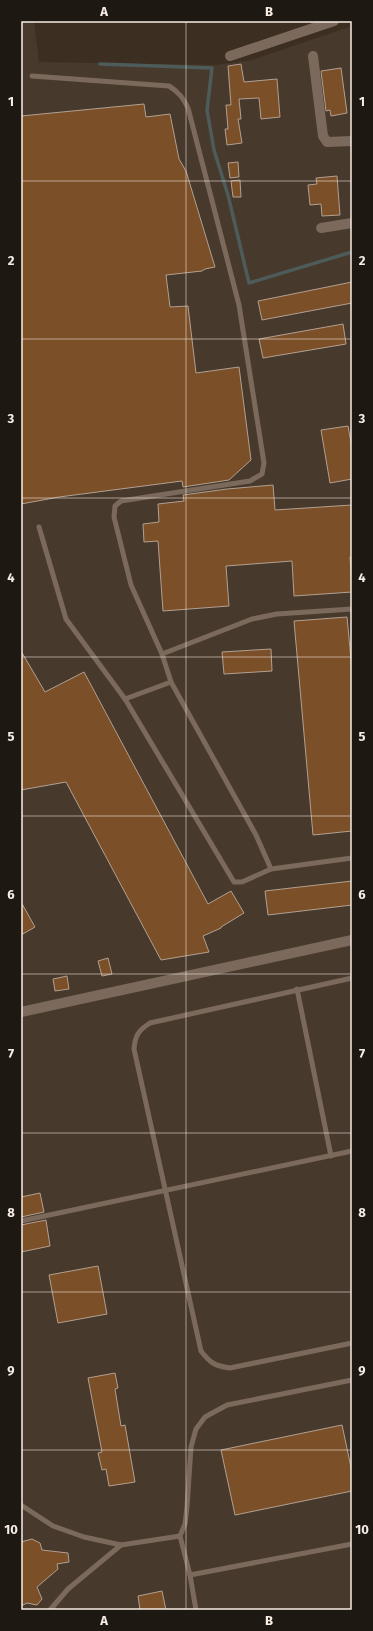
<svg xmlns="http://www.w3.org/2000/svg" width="373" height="1631" font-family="'Fira Sans',sans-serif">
	<rect width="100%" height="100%" fill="#3c2e21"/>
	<polygon fill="#48392d" points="21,21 34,21 39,62 215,65 252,60 352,26 352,1610 21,1610"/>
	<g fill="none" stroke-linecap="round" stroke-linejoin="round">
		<polyline stroke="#4d5c5a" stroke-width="3.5" points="100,64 212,68 207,110 214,150 228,195 249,283 352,252"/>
	</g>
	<g fill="#7b5028" stroke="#b2a091">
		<polygon points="241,64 244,82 277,79 280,117 261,119 259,98 239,99 241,119 238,119 242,143 227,145 225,129 228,129 226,105 231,105 228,66"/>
		<polygon points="341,68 347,113 331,116 330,110 326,111 321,71"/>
		<polygon points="144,104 146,117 170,114 179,159 186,171 215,267 205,269 202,271 166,275 170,307 188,306 196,373 239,367 251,460 229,480 183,487 182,481 59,497 21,504 21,116"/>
		<polygon points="238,162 239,177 230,178 228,163"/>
		<polygon points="337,176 340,215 322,216 321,204 310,205 308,185 317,184 316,178"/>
		<polygon points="240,180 241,197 233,197 231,181"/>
		<polygon points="352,282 352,303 262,320 258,301"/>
		<polygon points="343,324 346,344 263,358 259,339"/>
		<polygon points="348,426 352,448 352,479 330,483 321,430"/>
		<polygon points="273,485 275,510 352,505 352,557 350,557 352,592 294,596 292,561 226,566 229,606 163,611 158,541 144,542 143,524 159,522 158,504 184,501 183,495 227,489"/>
		<polygon points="347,617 352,670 352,831 313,835 294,621"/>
		<polygon points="271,649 272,671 224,674 222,652"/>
		<polygon points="21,651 45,692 84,672 208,904 231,891 244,913 221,927 221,928 203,936 209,952 161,960 66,782 21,790"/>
		<polygon points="352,881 352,905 268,915 265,891"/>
		<polygon points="21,902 35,927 21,935"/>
		<polygon points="108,958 112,974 102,976 98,961"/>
		<polygon points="67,976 69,989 55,991 53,979"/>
		<polygon points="40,1193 44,1212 21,1217 21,1197"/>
		<polygon points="46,1220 50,1246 21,1252 21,1225"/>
		<polygon points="98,1266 107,1314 58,1323 49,1275"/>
		<polygon points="115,1373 118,1388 115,1389 121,1426 125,1425 135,1482 109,1486 106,1469 102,1470 98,1453 102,1452 88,1378"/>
		<polygon points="342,1425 352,1472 352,1491 235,1515 221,1450"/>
		<polygon points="32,1539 40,1543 42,1550 68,1553 69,1562 57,1564 58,1569 37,1587 42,1599 37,1605 27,1603 21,1606 21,1542"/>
		<polygon points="162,1591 166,1610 140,1610 138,1596"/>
	</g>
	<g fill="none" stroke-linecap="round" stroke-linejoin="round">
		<g stroke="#7b6a5c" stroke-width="5">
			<path d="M32 76 169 86C179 92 183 98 188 108L239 305 264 463 262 474 250 481 121 501 115 506 114 517 131 585 162 654 171 682 256 835 271 869 352 858"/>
			<polyline points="39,527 66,619 125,699 234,882 242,882 271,869"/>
			<polyline points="162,654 252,619 277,614 352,609"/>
			<polyline points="125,699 171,682"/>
			<path d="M352 978 150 1023C139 1030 135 1035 134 1049L201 1351C210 1363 215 1366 230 1368L352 1343"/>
			<polyline points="297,989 331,1156"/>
			<polyline points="21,1221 352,1151"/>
			<polyline points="21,1505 53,1526 84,1537 121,1545 180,1536 190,1575 196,1610"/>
			<polyline points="180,1536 185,1524 187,1507 191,1447 196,1429 205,1417 227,1405 352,1380"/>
			<polyline points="190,1575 352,1544"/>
			<polyline points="50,1610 68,1589 121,1545"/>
		</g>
		<g stroke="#7b6a5c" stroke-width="10">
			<polyline points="230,56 334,21"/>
			<polyline points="313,56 323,136 327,142 352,141"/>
			<polyline points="321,228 352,223"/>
			<polyline points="21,1012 352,940"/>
		</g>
	</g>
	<path fill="none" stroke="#f7ede5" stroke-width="1" stroke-opacity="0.55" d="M186 21V1610M21 181H352M21 339H352M21 498H352M21 657H352M21 816H352M21 974H352M21 1133H352M21 1292H352M21 1450H352"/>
	<rect width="373" height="1631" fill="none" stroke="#1e1812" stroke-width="44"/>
	<rect x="22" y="22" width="329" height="1587" fill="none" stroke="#f7ede5" stroke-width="1.5"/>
	<g font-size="13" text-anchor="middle" font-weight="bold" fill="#f7ede5">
		<text x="104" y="16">A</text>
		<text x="269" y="16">B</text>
		<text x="11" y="106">1</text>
		<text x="362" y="106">1</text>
		<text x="11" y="265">2</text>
		<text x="362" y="265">2</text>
		<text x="11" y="423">3</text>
		<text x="362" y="423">3</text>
		<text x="11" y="582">4</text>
		<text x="362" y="582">4</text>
		<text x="11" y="741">5</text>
		<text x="362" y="741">5</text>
		<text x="11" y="899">6</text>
		<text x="362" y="899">6</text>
		<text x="11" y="1058">7</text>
		<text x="362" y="1058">7</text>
		<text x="11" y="1217">8</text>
		<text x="362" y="1217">8</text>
		<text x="11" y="1375">9</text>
		<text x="362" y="1375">9</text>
		<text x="11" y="1534">10</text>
		<text x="362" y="1534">10</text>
		<text x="104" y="1625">A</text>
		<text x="269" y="1625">B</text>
	</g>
</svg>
